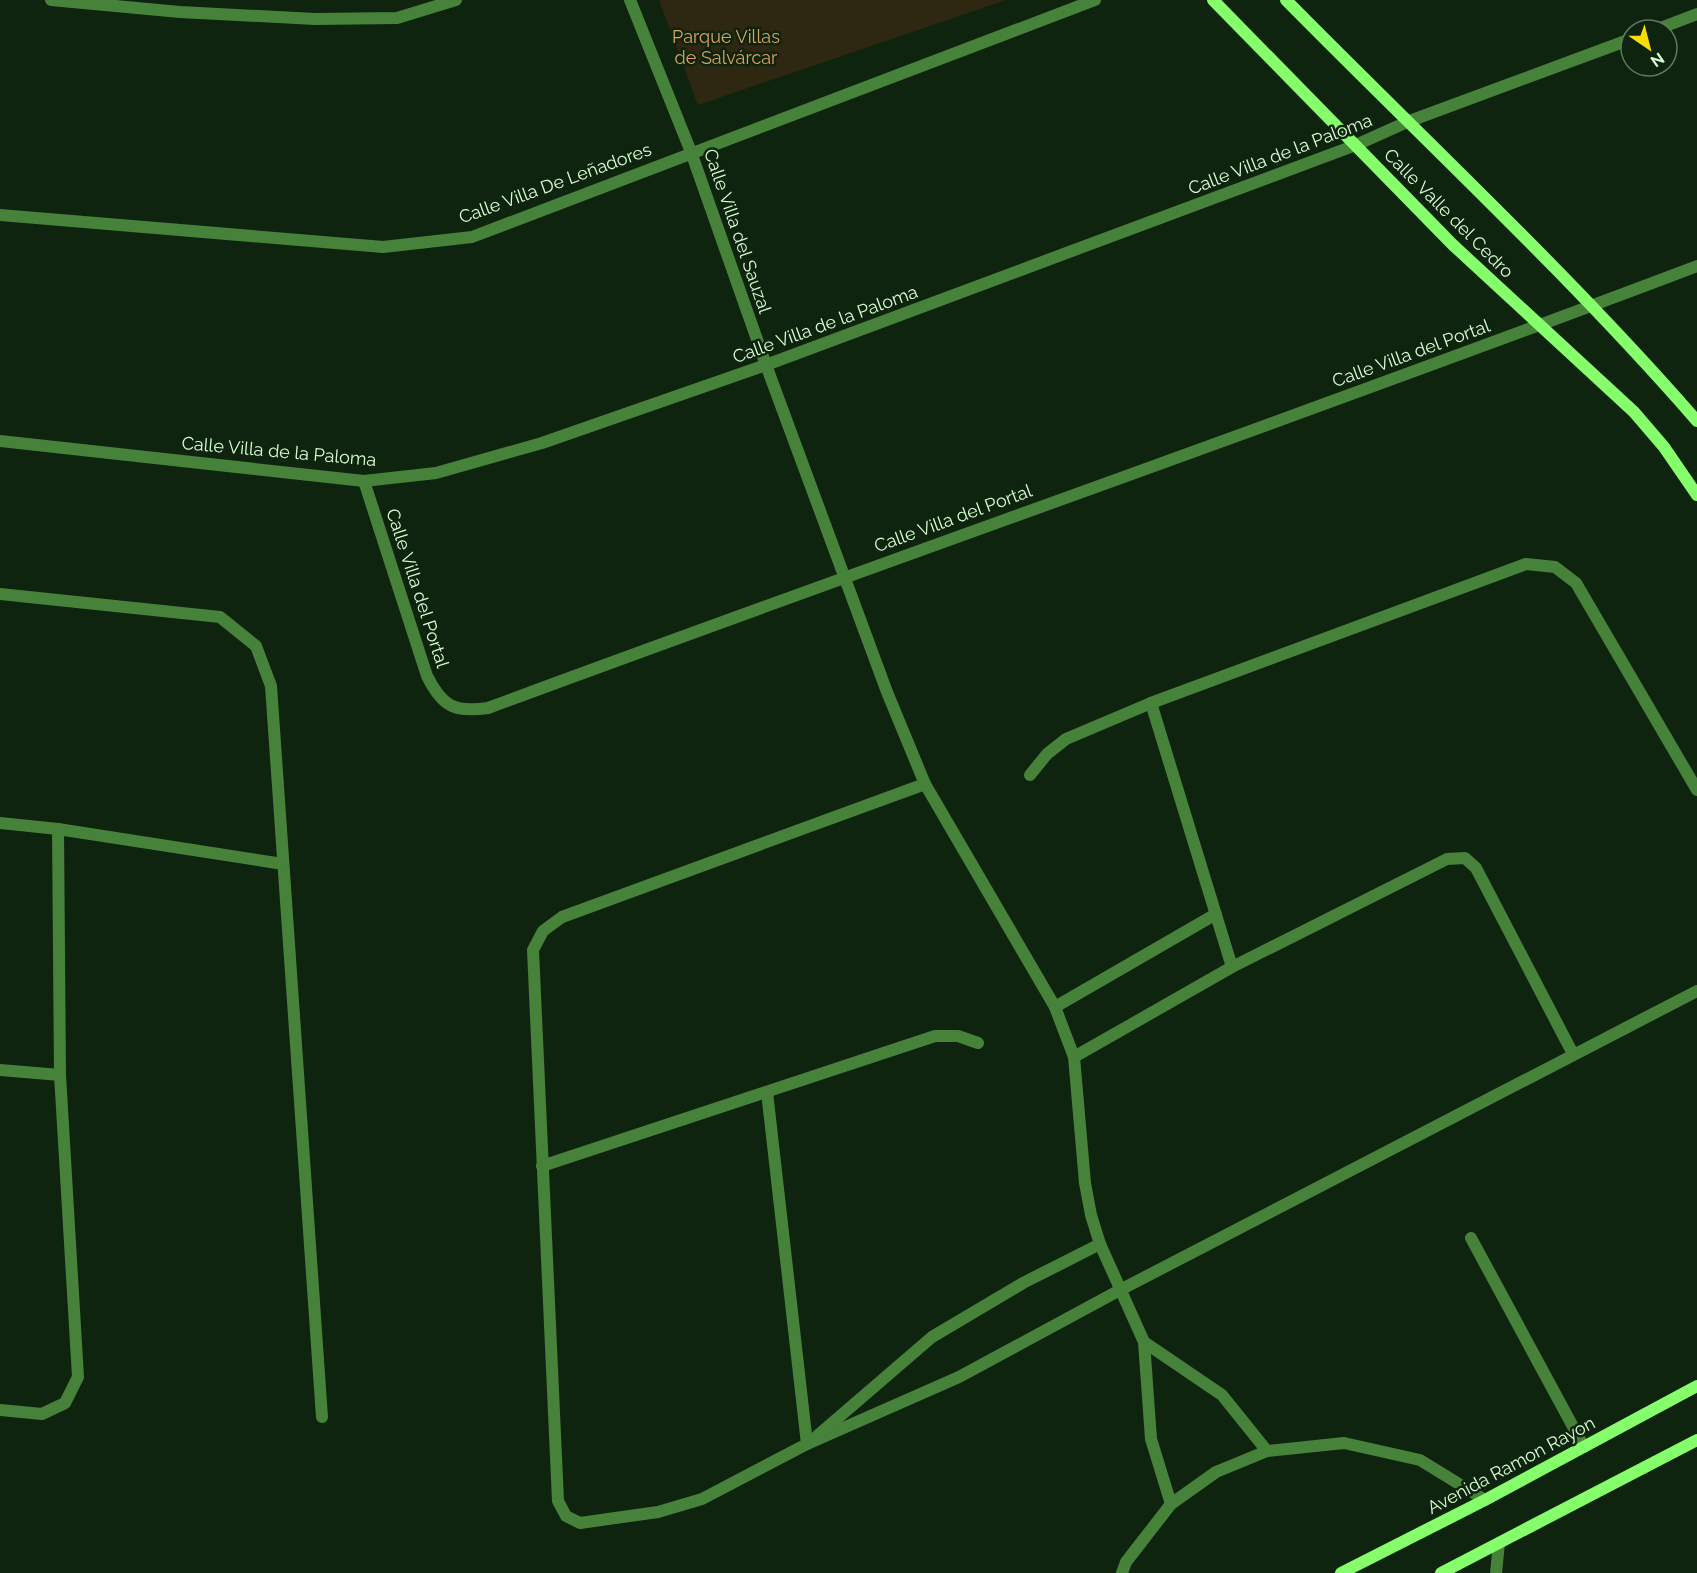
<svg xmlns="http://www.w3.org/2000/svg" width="1697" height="1573" font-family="Raleway,sans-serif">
	<rect width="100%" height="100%" fill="#0f240e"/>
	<polygon fill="#2e2712" points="659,0 1006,0 698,105"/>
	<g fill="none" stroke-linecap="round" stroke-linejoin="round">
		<polyline stroke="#47823a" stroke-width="12" points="1471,1238 1584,1447"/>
		<g stroke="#47823a" stroke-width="12">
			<polyline points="51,0 180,12 315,19 397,18 456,0"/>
			<polyline points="630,0 691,152 766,365 887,692 925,784 1055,1007 1074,1057 1085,1183 1091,1215 1100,1244 1144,1342 1151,1439 1171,1504"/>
			<polyline points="1655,30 1697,14"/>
			<polyline points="0,215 383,247 472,237 1095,0"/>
			<polyline points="0,441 364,481 436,473 542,443 766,365 1356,145 1407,122 1631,39"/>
			<path d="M364 481 427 676C442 706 454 713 488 708 890 559 1296 418 1697 266"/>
			<polyline points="0,594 220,617 256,646 271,686 322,1417"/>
			<polyline points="1151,703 1232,967"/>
			<polyline points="1030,775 1047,754 1066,739 1151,703 1526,564 1555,567 1576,583 1697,790"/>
			<polyline points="925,784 562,917 543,931 533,950 558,1501 566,1516 580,1523 658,1512 702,1499 807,1444 959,1377 1120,1290 1697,991"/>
			<polyline points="0,823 58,829 283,864"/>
			<polyline points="1055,1007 1216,914"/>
			<polyline points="1074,1057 1232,967 1447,859 1465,858 1476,868 1573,1054"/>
			<polyline points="0,1070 60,1075"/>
			<polyline points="767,1092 807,1444"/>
			<polyline points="542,1166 935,1036 958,1036 978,1043"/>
			<polyline points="1144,1342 1222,1395 1267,1451"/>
			<polyline points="0,1410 42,1414 65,1403 78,1377 60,1075 58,829"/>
			<polyline points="817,1436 932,1337 1023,1283 1100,1244"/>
			<polyline points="1122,1573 1126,1562 1171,1504 1216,1472 1267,1451 1344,1443 1420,1460 1485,1500"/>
			<polyline points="1496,1573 1499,1543"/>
		</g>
		<g stroke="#86fd6a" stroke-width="12">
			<polyline points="1213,0 1453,245 1634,412 1664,447 1697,495"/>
			<path d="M1286 0C1424 140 1568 273 1697 421"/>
			<polyline points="1341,1573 1485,1500 1697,1386"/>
			<polyline points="1441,1573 1697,1440"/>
		</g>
	</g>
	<g text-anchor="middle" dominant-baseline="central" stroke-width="5" stroke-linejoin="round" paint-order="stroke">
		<g font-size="18" fill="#dea25e" stroke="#0f240e">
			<text x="726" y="36">Parque Villas<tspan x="726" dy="21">de Salvárcar</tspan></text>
		</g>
		<g font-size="18" fill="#d6fed2" stroke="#0f240e">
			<text transform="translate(1280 154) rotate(-21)">Calle Villa de la Paloma</text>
			<text transform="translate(555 183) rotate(-20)">Calle Villa De Leñadores</text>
			<text transform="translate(1449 213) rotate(45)">Calle Valle del Cedro</text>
			<text transform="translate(738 231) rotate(71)">Calle Villa del Sauzal</text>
			<text transform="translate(825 324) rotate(-20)">Calle Villa de la Paloma</text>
			<text transform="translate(1411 353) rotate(-20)">Calle Villa del Portal</text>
			<text transform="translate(279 451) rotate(5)">Calle Villa de la Paloma</text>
			<text transform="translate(953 518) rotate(-20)">Calle Villa del Portal</text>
			<text transform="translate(418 588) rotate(72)">Calle Villa del Portal</text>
			<text transform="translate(1511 1465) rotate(-28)">Avenida Ramon Rayon</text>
		</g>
	</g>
	<g transform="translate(1649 48) rotate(145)"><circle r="28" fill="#0f240e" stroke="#5f7b5c" stroke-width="1.5"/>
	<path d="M0-4.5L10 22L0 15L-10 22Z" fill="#f9dd03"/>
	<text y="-9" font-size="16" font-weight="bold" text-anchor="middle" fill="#d6fed2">N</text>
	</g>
</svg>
